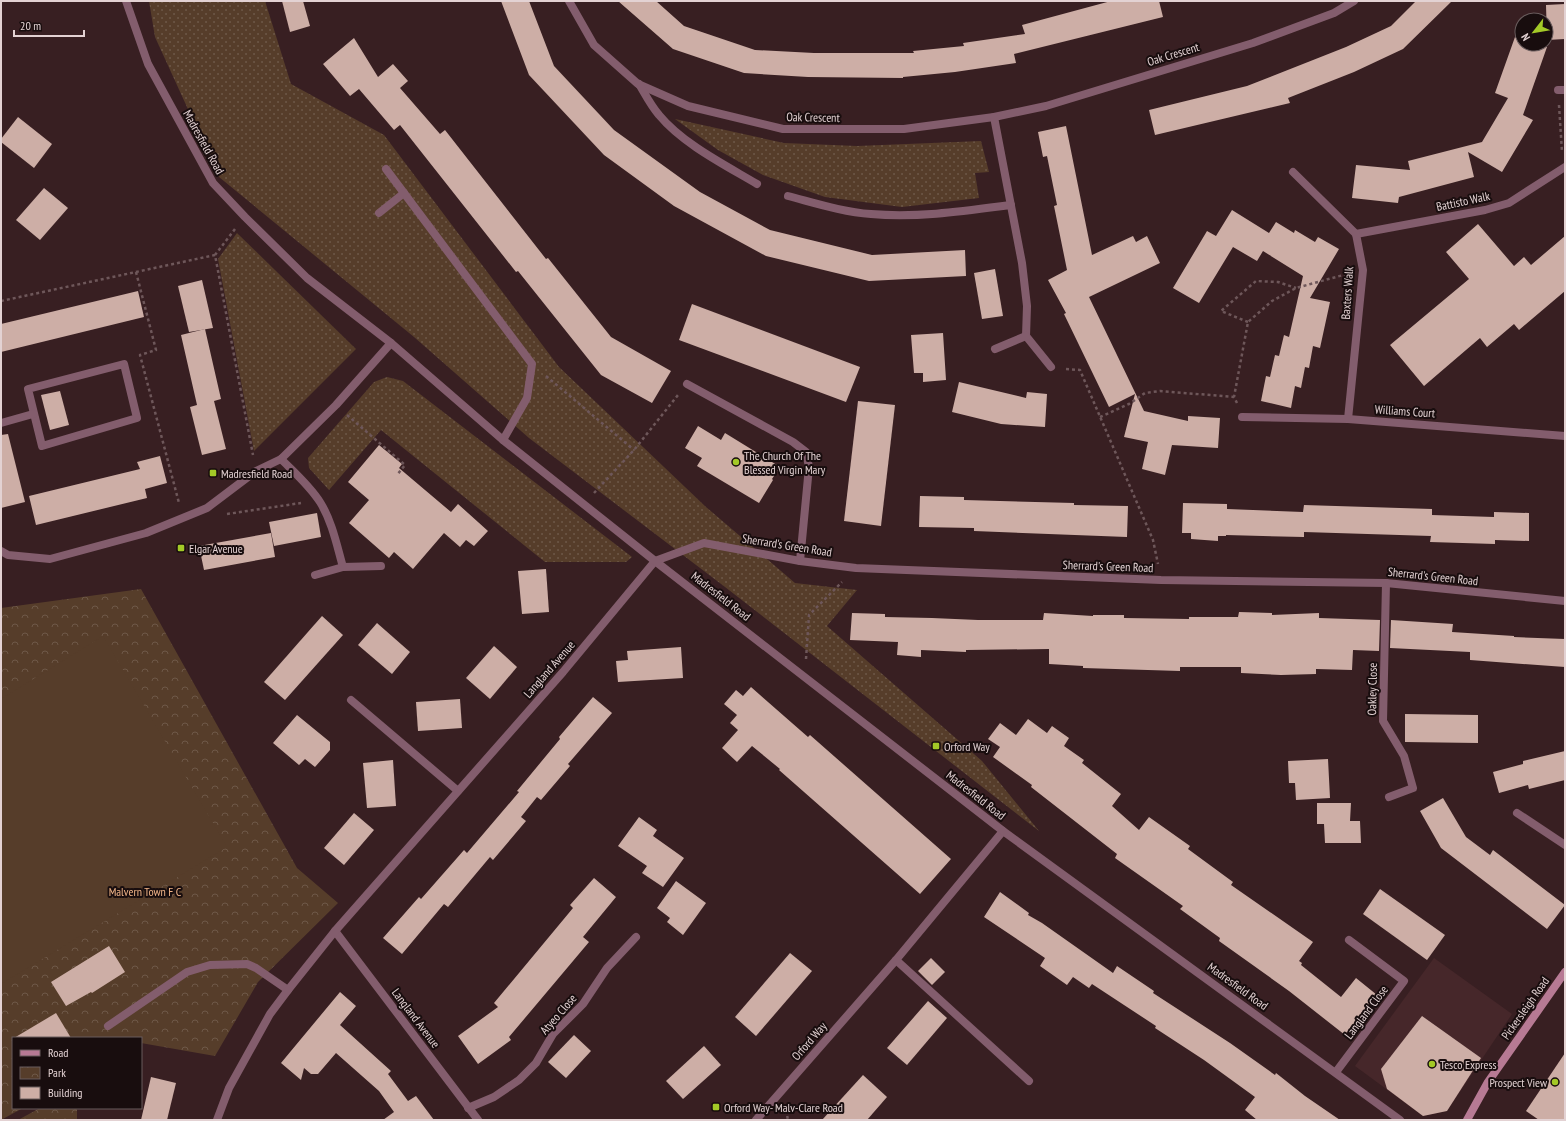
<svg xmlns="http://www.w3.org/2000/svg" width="1566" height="1121" font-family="'PT Sans Narrow',sans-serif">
	<defs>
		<pattern id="grass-dots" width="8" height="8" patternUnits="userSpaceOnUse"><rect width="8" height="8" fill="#563d2a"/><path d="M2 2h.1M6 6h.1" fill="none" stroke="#6e5848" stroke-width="1.8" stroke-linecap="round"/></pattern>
		<pattern id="park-crowns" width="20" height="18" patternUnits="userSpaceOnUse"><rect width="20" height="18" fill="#563d2a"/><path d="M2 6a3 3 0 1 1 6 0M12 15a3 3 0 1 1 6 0" fill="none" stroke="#6e5848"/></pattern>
	</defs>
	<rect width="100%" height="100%" fill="#381f22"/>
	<polygon fill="#46272a" points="1434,958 1512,1014 1447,1111 1423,1116 1355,1066"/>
	<g fill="url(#grass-dots)">
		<polygon points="149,1 265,1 291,84 384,135 559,367 706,507 795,583 857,590 827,626 982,761 1039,831 725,587 529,438 414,337 219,177 155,37"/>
		<polygon points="675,119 784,143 857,146 981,141 989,172 975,173 979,198 902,207 825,197 763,175 718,150"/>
		<polygon points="237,233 356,349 254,451 218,259"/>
		<polygon points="387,377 403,381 632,557 626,562 545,562 381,430 329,490 309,468 308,458 374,382"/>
	</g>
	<g fill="url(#park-crowns)">
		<polygon points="141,589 297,868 338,903 258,982 215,1056 141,1043 141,1038 13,1038 13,1108 23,1108 1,1120 1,608"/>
		<polygon points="40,1108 77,1108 77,1120 18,1120"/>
	</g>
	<polygon fill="#563d2a" points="103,636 227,847 1,984 1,699"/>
	<g fill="#cdaea6">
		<polygon points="282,1 303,1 310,26 290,32"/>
		<polygon points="501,1 529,1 554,66 614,130 700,192 770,230 872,255 965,250 966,276 869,281 766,256 674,206 604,155 529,75"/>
		<polygon points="618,1 656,1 684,26 755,50 814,53 914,53 913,51 964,46 963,43 1025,34 1022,25 1111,1 1159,1 1163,17 1014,54 1016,63 955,72 903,77 903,78 808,77 744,73 673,49"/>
		<polygon points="1416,1 1452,1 1403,49 1354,72 1288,98 1290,103 1155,135 1149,110 1247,86 1346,47 1391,26"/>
		<polygon points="1565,4 1565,39 1547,40 1546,5"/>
		<polygon points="1515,37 1522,39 1522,44 1536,44 1547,47 1523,115 1533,120 1502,172 1468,152 1474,177 1399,197 1398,203 1352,198 1356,165 1410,170 1408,161 1482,142 1508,98 1495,93"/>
		<polygon points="354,38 378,77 393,64 408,81 400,88 440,134 445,130 546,259 548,258 611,337 671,371 652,403 601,375 518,271 516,272 400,125 394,130 359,89 350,96 323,64"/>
		<polygon points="18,117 52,144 34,168 1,142 1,139"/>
		<polygon points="1066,126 1092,255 1133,236 1136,242 1147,236 1160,263 1089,297 1144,411 1188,421 1188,416 1220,418 1218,448 1172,445 1165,475 1142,469 1148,442 1124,437 1135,394 1109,407 1064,314 1066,313 1048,280 1067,270 1054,206 1057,205 1047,156 1043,157 1038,132"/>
		<polygon points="44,188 68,208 40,240 16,220"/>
		<polygon points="1232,210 1269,233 1276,222 1294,233 1295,230 1315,242 1318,237 1339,249 1310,298 1330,302 1320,348 1313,346 1309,368 1305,367 1301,388 1295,386 1291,408 1261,401 1266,376 1270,377 1275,355 1279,356 1284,335 1289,337 1303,276 1263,251 1257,261 1233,247 1199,303 1173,288 1207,231 1216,236"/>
		<polygon points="1478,224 1514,266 1524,257 1531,265 1565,236 1565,291 1519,330 1514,324 1487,347 1480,338 1424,386 1390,345 1469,279 1446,252"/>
		<polygon points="995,269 1003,316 982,319 974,273"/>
		<polygon points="202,280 213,328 189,332 178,286"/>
		<polygon points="138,291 144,317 1,352 1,324"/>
		<polygon points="692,304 860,367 846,402 679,340"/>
		<polygon points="205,329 221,399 214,401 226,449 202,455 190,407 197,405 181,335"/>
		<polygon points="943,333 946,380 923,382 923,373 914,373 911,335"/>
		<polygon points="959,382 1026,398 1027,392 1047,394 1045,427 1001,424 952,412"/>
		<polygon points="60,391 69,425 50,430 41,395"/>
		<polygon points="858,401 895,405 881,526 844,521"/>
		<polygon points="698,426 721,440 725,433 780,467 772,479 773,480 759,503 697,466 702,458 685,448"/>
		<polygon points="8,434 25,502 1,508 1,435"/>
		<polygon points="379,445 402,464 399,468 451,512 458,504 488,531 474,546 466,540 460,547 444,533 413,569 394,552 389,558 349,523 369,500 348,482"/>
		<polygon points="160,456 167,483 145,489 147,498 36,525 29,496 140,469 137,462"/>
		<polygon points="920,496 964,497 964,500 1074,503 1074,505 1128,506 1127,537 974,531 974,528 919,527"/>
		<polygon points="1183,503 1227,504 1227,509 1303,512 1304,505 1432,509 1432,515 1494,517 1494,512 1529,513 1529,541 1495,540 1495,544 1430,542 1431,536 1304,532 1304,537 1226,535 1226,536 1218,536 1218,541 1191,539 1191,533 1182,533"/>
		<polygon points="317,513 321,537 274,546 269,522"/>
		<polygon points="271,533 275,557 204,570 199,546"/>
		<polygon points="546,569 549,612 522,614 518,571"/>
		<polygon points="1239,612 1272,613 1272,615 1319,613 1319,618 1380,620 1379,651 1353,650 1352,670 1316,669 1316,674 1281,675 1241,673 1241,667 1180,667 1180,671 1083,668 1083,666 1049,664 1049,649 966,650 966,652 921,650 921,657 897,655 898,642 850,640 852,613 885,614 885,617 932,618 978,620 1043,620 1044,613 1093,616 1093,615 1124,615 1124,618 1189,619 1189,617 1238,617"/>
		<polygon points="322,616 343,635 285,700 264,682"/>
		<polygon points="1391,620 1453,624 1452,632 1514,636 1514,637 1565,639 1565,667 1470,660 1470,652 1390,648"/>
		<polygon points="377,623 410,652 392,674 358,645"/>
		<polygon points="494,646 517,667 490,699 466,678"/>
		<polygon points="681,647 683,678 618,682 616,661 628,660 627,651"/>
		<polygon points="751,687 808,737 810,735 951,859 920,894 779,770 780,769 752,746 737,762 722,748 738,730 730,723 737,715 724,704 736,690 743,696"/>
		<polygon points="593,697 612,713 568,764 570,766 541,800 537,797 521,817 526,821 493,860 490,857 448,907 444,904 402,954 383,938 419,897 421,899 464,850 467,853 519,792 517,791 560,739 559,737"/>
		<polygon points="460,699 462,728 418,731 416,702"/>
		<polygon points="1405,714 1478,715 1478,743 1405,742"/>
		<polygon points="297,715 330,742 330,750 315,767 305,759 299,765 273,743"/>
		<polygon points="1028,719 1047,733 1052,726 1069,738 1064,746 1084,760 1082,763 1121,794 1112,806 1139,830 1149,817 1190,846 1188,849 1233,882 1231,885 1313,942 1299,961 1302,963 1301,965 1341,997 1356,978 1377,995 1345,1035 1289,991 1219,941 1220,938 1180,909 1183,906 1115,858 1117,854 1031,787 1032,785 993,757 1000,747 988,739 1000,723 1016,735"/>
		<polygon points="1565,751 1565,780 1529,789 1528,785 1499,793 1493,772 1523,764 1523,761"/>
		<polygon points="1328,759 1330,798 1296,800 1295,783 1289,783 1288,761"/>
		<polygon points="393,760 396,806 367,808 363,763"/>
		<polygon points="1443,798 1466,837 1490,855 1493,850 1565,905 1547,929 1441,848 1420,811"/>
		<polygon points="1317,803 1351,803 1350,821 1360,821 1361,843 1325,843 1324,824 1317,824"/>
		<polygon points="354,813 374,830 344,865 324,848"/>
		<polygon points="639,817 657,830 653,836 684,858 663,887 642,873 647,866 618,846"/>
		<polygon points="594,878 616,897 583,937 589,942 509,1037 511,1040 478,1064 458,1036 498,1007 494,1003 573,908 570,905"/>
		<polygon points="676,881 706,903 683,935 667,922 670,918 657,908"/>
		<polygon points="1380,889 1445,935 1427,960 1363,914"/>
		<polygon points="1000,892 1029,913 1028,915 1042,923 1113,973 1117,966 1154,991 1153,993 1230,1043 1275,1075 1276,1073 1305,1096 1340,1120 1257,1120 1245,1110 1255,1097 1204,1060 1155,1028 1156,1026 1092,984 1089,988 1073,977 1067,985 1040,966 1045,958 984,917"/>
		<polygon points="109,946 125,972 92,993 91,992 66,1006 51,982"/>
		<polygon points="790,953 812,971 756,1036 735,1017"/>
		<polygon points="931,958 945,972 932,985 918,971"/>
		<polygon points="340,992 356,1006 340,1025 391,1071 388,1074 408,1101 416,1096 434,1120 383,1120 394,1112 379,1091 336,1053 318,1074 311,1074 304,1068 301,1080 281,1063"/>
		<polygon points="928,1001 947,1018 907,1065 887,1048"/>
		<polygon points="56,1013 71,1038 14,1038"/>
		<polygon points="1422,1016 1481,1058 1447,1111 1423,1116 1387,1089 1381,1069"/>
		<polygon points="574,1035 591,1051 566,1078 548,1062"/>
		<polygon points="704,1046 721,1065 683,1099 666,1081"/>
		<polygon points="1565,1053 1565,1120 1539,1120 1526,1111"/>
		<polygon points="863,1075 887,1097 867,1120 822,1120"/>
		<polygon points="151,1077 176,1083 167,1120 141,1120"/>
	</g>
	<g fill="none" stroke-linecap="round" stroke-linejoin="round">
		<g stroke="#6e575a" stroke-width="2.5" stroke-dasharray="3 3" stroke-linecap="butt">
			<polyline points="1559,105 1562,152"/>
			<polyline points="235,229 215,255 253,455"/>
			<polyline points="136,272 156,350 140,355 179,503"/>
			<polyline points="1,301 215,255"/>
			<polyline points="1248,322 1221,311 1256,281 1278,282 1296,288"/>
			<polyline points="1066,369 1080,370 1153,540 1158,564"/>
			<polyline points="546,376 634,450"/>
			<polyline points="1237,403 1234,397 1248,322 1272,301 1296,288 1347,274"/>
			<polyline points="347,415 405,465 397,475"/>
			<polyline points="1100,417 1129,404 1145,393 1160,391 1234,397"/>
			<polyline points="594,493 634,450 678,395"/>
			<polyline points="227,514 301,503"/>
			<polyline points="806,659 809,615 842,582"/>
			<polyline points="786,1110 788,1120"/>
		</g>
		<g stroke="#835d6d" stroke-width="8">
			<polyline points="386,169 532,364 527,398 503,440"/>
			<polygon points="124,364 137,418 42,446 28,389"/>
			<polyline points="687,384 793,442 806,452 809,467 800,561"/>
			<polyline points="1,423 33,414"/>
			<path d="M281 459C294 472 310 486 320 502 332 521 337 546 343 567"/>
			<polyline points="315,575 343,567 381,566"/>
			<polyline points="896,960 1029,1081"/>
			<polyline points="108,1026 187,972 210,965 247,964 256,968 288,990"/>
		</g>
		<polyline stroke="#835d6d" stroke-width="8" points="1356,234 1485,210 1509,203 1565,167"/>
		<g stroke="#835d6d" stroke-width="8">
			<polyline points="569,1 594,45 638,84 688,106 783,129 904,129 994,117 1046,106 1253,43 1334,13 1354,1"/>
			<path d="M639 84C645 94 651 106 659 115 683 144 725 165 757 184"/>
			<polyline points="1558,90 1565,90"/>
			<polyline points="994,117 1022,263 1027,306 1026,336 1051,367"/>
			<polyline points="1293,172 1356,234 1363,270 1348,419"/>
			<path d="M788 196C815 203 843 212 871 214 918 218 965 211 1011 205"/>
			<polyline points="379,213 404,193"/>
			<polyline points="995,349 1026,336"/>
			<polyline points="1242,417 1348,419 1565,436"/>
			<polyline points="1,551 8,555 50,559 146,533 207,508 256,471 281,459 336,405 391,343"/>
			<polyline points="1386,583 1383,721 1404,756 1413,788 1389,797"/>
			<polyline points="351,700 458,791"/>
			<polyline points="1517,813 1565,845"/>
			<polyline points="335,931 478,1120"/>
			<polyline points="1336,1072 1404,981 1349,940"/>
			<polyline points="468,1108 494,1097 519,1080 536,1063 553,1034 583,1004 607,968 636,937"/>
			<polyline points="217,1120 229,1088 270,1014 288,990 335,931 563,672 655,561 704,543 800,561 856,568 1161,580 1386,583 1565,601"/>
			<polyline points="756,1120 896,960 1003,831"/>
		</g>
		<polyline stroke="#835d6d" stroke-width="8" points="126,1 148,64 213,183 245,217 307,278 391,343 503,440 655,561 1003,831 1400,1120"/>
		<polyline stroke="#b77a94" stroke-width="8" points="1467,1120 1488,1082 1565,972"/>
	</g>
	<g fill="#a3c927" stroke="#180d0e" stroke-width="1.5">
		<circle cx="736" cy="462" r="4"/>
		<rect x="209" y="469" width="8" height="8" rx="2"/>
		<rect x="177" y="544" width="8" height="8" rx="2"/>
		<rect x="932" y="742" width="8" height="8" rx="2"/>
		<circle cx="1432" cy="1064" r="4"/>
		<circle cx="1555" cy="1082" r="4"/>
		<rect x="712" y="1103" width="8" height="8" rx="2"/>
	</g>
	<g text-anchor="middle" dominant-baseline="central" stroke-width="4" stroke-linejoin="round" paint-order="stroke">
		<g font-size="12" fill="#e3d2d3" stroke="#180d0e">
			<text transform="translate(1173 54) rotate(-17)">Oak Crescent</text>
			<text transform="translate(813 117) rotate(1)">Oak Crescent</text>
			<text transform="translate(204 142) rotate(61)">Madresfield Road</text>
			<text transform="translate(1463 201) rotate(-12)">Battisto Walk</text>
			<text transform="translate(1347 293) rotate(-86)">Baxters Walk</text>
			<text transform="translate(1405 411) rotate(4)">Williams Court</text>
			<text transform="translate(787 545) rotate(9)">Sherrard's Green Road</text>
			<text transform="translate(1108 566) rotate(2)">Sherrard's Green Road</text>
			<text transform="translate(1433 576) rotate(6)">Sherrard's Green Road</text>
			<text transform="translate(721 596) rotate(38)">Madresfield Road</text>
			<text transform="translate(549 669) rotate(-49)">Langland Avenue</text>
			<text transform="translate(1372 689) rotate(-89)">Oakley Close</text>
			<text transform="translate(976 795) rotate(38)">Madresfield Road</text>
			<text transform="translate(1238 986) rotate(36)">Madresfield Road</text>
			<text transform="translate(1525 1008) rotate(-55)">Pickersleigh Road</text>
			<text transform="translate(1366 1012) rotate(-53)">Langland Close</text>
			<text transform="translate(558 1014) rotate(-49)">Atyeo Close</text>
			<text transform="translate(416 1018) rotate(53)">Langland Avenue</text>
			<text transform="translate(809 1041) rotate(-49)">Orford Way</text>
		</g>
		<g font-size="12" fill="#e3d2d3" stroke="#180d0e" text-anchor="start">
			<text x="744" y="455">The Church Of The<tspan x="744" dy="14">Blessed Virgin Mary</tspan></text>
			<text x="221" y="473">Madresfield Road</text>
			<text x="189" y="548">Elgar Avenue</text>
			<text x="944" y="746">Orford Way</text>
			<text x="1440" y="1064">Tesco Express</text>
			<text x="1547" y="1082" text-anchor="end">Prospect View</text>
			<text x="724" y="1107">Orford Way- Malv-Clare Road</text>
		</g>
		<g font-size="12" fill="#f2b588" stroke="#180d0e">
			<text x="145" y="891">Malvern Town F C</text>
		</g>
	</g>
	<rect width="1566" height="1121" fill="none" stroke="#e3d2d3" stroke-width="4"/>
	<rect x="12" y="1037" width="130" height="72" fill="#180d0e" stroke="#695c5d"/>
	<rect x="20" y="1050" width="20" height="6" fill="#b77a94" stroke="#695c5d"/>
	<text x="48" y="1057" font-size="12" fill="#e3d2d3">Road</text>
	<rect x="20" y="1067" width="20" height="12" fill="url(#park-crowns)" stroke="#695c5d"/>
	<text x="48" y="1077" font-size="12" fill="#e3d2d3">Park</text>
	<rect x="20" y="1087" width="20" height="12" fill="#cdaea6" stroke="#695c5d"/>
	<text x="48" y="1097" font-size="12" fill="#e3d2d3">Building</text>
	<g transform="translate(1534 32) rotate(239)"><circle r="19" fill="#180d0e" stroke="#695c5d"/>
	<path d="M0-3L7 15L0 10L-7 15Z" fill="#a3c927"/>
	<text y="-6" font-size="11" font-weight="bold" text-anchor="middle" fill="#e3d2d3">N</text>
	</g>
	<path d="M14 30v6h70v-6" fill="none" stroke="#e3d2d3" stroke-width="2"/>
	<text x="20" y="30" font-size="12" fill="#e3d2d3" stroke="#180d0e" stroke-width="3" paint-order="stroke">20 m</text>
</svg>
